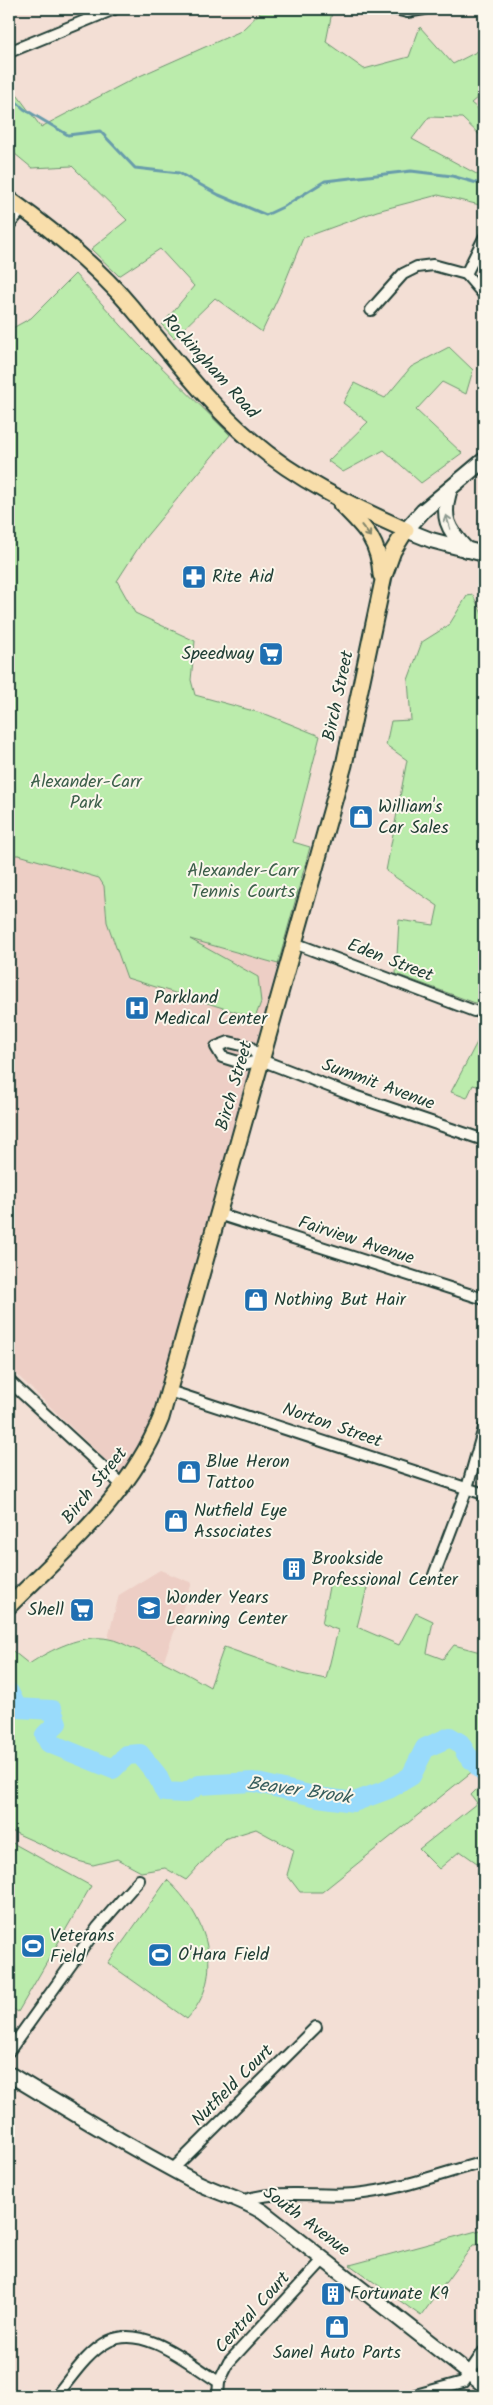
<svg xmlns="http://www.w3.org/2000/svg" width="493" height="2405" font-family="Kalam,sans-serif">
	<rect width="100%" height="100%" fill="#f3dfd5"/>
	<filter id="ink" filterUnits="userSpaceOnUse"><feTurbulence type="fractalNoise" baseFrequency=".02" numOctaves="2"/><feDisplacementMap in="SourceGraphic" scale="10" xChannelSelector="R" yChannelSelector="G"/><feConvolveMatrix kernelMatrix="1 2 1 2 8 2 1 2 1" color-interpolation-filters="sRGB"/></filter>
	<g filter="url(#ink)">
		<g fill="#edcec5">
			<polygon points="9,850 99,878 128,921 278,964 151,1425 122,1476 9,1367"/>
			<polygon points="160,1570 192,1583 164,1660 108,1638 119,1595"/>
		</g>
		<g fill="#bbecac" stroke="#6d9470">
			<polygon points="264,9 327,9 332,12 326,42 364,69 409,57 420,27 453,64 484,48 484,92 471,103 484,114 484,139 462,118 429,117 412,139 484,178 484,206 438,195 377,211 303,238 283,287 262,332 215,298 174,338 162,325 194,286 160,249 119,276 91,249 127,220 72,166 32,168 9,149 9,84 41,127 133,79 241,31"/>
			<polygon points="75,274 139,345 230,435 144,539 117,581 135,613 195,641 191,680 195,695 268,715 320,736 293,842 310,847 278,964 190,939 258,977 261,1002 255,1018 127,978 107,922 104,886 99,878 19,855 9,855 9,330 31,318"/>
			<polygon points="449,347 473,370 466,394 442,382 416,410 462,453 421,483 384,450 343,472 328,461 368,422 343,403 354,383 385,398 411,367"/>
			<polygon points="473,595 484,618 484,806 482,815 484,816 484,972 478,1004 396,974 399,920 434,925 438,906 386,871 407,760 386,745 391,721 411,720 408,680 422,642 449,625 467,596"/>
			<polygon points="484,1029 484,1088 473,1085 467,1098 451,1092"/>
			<path d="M331 1576 367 1588 357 1627 399 1645 416 1613 433 1621 427 1653 443 1659 454 1645 484 1653V1762L322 1892H300L287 1875 294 1850 256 1829 224 1839 186 1880 165 1868 141 1872 117 1859 93 1865 78 1861 9 1830V1648L29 1664C50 1650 83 1633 109 1639 116 1640 124 1644 130 1647 159 1658 184 1672 210 1687L224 1647 301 1674 326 1679 338 1630 322 1624Z"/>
			<polygon points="484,1782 484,1868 460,1851 439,1869 419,1849 477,1803 471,1795"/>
			<polygon points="9,1841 91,1886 18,2012 9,2006"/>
			<path d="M167 1880C207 1916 227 1975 187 2019L108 1963Z"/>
			<polygon points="484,2229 484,2244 473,2245 421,2316 350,2265"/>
		</g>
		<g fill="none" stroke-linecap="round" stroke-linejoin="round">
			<polyline stroke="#689cab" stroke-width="3" points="9,95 24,109 68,135 100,131 135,168 179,173 219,195 266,215 283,207 325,181 411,171 452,176 484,185"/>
			<polyline stroke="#99dbfb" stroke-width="20" points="9,1692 17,1708 52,1710 57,1723 45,1735 49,1743 113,1769 127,1755 140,1754 157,1775 165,1792 185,1793 199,1785 253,1782 318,1797 354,1802 389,1789 411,1776 425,1748 450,1737 460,1743 467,1755 484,1772"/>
			<defs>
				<g id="street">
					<polyline points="395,9 407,12 424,9"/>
					<polyline points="9,52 114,9"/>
					<polyline points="9,225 22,209"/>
					<polyline points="466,274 484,238"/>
					<polyline points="371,310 403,274 417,267 433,265 466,274 484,295"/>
					<polyline points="294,943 474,1011"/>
					<polygon points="229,1042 250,1047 261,1060 245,1064 222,1057 216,1047"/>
					<polyline points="261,1060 357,1097 484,1140"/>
					<polyline points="218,1214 484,1299"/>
					<polyline points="9,1381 123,1486"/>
					<polyline points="169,1391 484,1494"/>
					<polyline points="434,1575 467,1488 484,1428"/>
					<polyline points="9,2051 98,1927 139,1880"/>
					<polyline points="173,2169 316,2027"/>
					<path d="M245 2200C281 2189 318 2197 355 2194 399 2190 442 2173 484 2162"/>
					<path d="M56 2396C71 2378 87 2352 109 2341 144 2324 190 2364 219 2382"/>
					<polyline points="218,2396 219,2382 229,2362 324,2259"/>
					<polyline points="412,2396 463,2382 484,2351"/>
				</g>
				<g id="secondary">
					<polyline points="484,460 423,511 406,530 431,540 484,554"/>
					<path d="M450 489C441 517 447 529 467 550"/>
					<path d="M9 2074C70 2111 131 2148 194 2181 217 2193 241 2198 263 2212L484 2385"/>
				</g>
				<g id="primary">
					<path d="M9 199C54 231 97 266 133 309 171 354 207 403 252 441 297 480 352 506 406 530L393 551 384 576 344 765 161 1418C131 1494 66 1549 9 1606"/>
					<path d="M341 504C364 527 379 540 381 575"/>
				</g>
			</defs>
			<use href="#street" stroke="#1f3d34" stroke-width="14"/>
			<use href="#secondary" stroke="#1f3d34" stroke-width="18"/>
			<use href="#primary" stroke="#1f3d34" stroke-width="19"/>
			<use href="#street" stroke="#fbf7ec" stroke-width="10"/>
			<use href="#secondary" stroke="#fbf7ec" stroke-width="14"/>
			<use href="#primary" stroke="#f8deab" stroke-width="15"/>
		</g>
		<defs><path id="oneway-shaft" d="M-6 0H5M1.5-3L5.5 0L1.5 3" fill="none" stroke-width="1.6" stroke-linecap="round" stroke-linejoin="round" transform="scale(1.25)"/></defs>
		<use stroke="#8d9a90" href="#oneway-shaft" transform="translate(448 522) rotate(-108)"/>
		<use stroke="#81856a" href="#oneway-shaft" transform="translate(366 531) rotate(52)"/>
	</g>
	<defs>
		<symbol id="pharmacy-square" viewBox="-11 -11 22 22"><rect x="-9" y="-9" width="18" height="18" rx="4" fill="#1f6fb2" stroke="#fbf7ec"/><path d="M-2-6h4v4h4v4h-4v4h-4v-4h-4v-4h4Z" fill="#fff"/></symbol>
		<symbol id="supermarket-square" viewBox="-11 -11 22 22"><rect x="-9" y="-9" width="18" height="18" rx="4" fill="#1f6fb2" stroke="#fbf7ec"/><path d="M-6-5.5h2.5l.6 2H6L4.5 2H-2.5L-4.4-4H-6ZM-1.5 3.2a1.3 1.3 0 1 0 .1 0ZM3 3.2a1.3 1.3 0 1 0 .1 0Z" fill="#fff"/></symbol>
		<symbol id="shop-square" viewBox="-11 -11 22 22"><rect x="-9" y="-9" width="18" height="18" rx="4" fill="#1f6fb2" stroke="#fbf7ec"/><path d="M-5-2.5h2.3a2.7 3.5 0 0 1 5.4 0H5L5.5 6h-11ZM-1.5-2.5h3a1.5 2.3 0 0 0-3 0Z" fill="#fff"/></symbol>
		<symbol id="hospital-square" viewBox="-11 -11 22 22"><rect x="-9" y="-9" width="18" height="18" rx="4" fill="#1f6fb2" stroke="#fbf7ec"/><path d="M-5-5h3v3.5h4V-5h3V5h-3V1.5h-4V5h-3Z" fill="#fff"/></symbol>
		<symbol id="building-square" viewBox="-11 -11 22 22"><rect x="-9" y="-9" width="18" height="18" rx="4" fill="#1f6fb2" stroke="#fbf7ec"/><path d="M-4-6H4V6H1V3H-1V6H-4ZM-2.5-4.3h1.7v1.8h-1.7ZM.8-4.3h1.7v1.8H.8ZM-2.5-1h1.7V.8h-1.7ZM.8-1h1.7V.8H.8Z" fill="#fff"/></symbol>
		<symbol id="school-square" viewBox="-11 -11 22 22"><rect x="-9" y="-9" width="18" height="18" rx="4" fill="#1f6fb2" stroke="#fbf7ec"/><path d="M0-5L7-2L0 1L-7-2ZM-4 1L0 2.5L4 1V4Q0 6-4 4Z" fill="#fff"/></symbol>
		<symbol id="stadium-square" viewBox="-11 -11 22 22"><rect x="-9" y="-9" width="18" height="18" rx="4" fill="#1f6fb2" stroke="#fbf7ec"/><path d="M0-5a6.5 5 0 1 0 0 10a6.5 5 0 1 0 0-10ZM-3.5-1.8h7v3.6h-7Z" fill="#fff"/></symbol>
	</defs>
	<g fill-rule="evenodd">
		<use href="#pharmacy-square" x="180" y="563" width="28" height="28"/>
		<use href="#supermarket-square" x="257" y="640" width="28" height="28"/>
		<use href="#shop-square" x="347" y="803" width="28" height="28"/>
		<use href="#hospital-square" x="123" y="994" width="28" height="28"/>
		<use href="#shop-square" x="242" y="1286" width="28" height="28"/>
		<use href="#shop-square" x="175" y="1458" width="28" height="28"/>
		<use href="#shop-square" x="162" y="1507" width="28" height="28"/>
		<use href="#building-square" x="280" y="1555" width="28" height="28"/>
		<use href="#school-square" x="135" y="1594" width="28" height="28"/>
		<use href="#supermarket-square" x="68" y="1596" width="28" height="28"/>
		<use href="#stadium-square" x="19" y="1932" width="28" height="28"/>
		<use href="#stadium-square" x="146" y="1941" width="28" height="28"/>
		<use href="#building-square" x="319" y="2280" width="28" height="28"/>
		<use href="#shop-square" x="323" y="2313" width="28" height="28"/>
	</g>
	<g text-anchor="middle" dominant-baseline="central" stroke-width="4" stroke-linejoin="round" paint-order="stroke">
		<g font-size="18" fill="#1f3d34" stroke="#fbf7ec">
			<text transform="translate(210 367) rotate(48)">Rockingham Road</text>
			<text transform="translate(339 696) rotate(-78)">Birch Street</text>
			<text transform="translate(390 961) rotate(21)">Eden Street</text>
			<text transform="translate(378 1085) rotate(20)">Summit Avenue</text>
			<text transform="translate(235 1086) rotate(-74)">Birch Street</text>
			<text transform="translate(356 1241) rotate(18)">Fairview Avenue</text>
			<text transform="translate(332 1426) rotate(19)">Norton Street</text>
			<text transform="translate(95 1486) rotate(-51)">Birch Street</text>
			<text transform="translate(233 2086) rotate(-45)">Nutfield Court</text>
			<text transform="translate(306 2222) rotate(37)">South Avenue</text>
			<text transform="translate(253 2313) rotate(-48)">Central Court</text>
		</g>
		<g font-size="18" fill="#1f3d34" stroke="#fbf7ec" text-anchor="start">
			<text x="212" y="577">Rite Aid</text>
			<text x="254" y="654" text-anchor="end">Speedway</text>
			<text x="378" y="807">William's<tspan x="378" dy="21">Car Sales</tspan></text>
			<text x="154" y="998">Parkland<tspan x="154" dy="21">Medical Center</tspan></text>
			<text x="274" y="1300">Nothing But Hair</text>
			<text x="206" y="1462">Blue Heron<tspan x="206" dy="21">Tattoo</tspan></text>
			<text x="194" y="1511">Nutfield Eye<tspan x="194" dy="21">Associates</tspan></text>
			<text x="312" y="1559">Brookside<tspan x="312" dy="21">Professional Center</tspan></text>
			<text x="166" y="1598">Wonder Years<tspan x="166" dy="21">Learning Center</tspan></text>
			<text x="64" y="1610" text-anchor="end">Shell</text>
			<text x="50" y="1936">Veterans<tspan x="50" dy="21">Field</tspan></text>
			<text x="178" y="1955">O'Hara Field</text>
			<text x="350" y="2294">Fortunate K9</text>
			<text x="337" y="2353" text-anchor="middle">Sanel Auto Parts</text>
		</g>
		<g font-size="18" fill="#3e604c" stroke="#fbf7ec">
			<text x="86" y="782">Alexander-Carr<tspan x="86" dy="21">Park</tspan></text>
			<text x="243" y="871">Alexander-Carr<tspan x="243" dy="21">Tennis Courts</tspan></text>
		</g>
		<g font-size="19" font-style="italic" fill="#375d5c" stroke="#fbf7ec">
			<text transform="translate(299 1791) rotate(8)">Beaver Brook</text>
		</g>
	</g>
	<rect width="493" height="2405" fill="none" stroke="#fbf7ec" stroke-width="30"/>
	<rect x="15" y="15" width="463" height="2375" fill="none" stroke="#1f3d34" stroke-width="2" filter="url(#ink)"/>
</svg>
